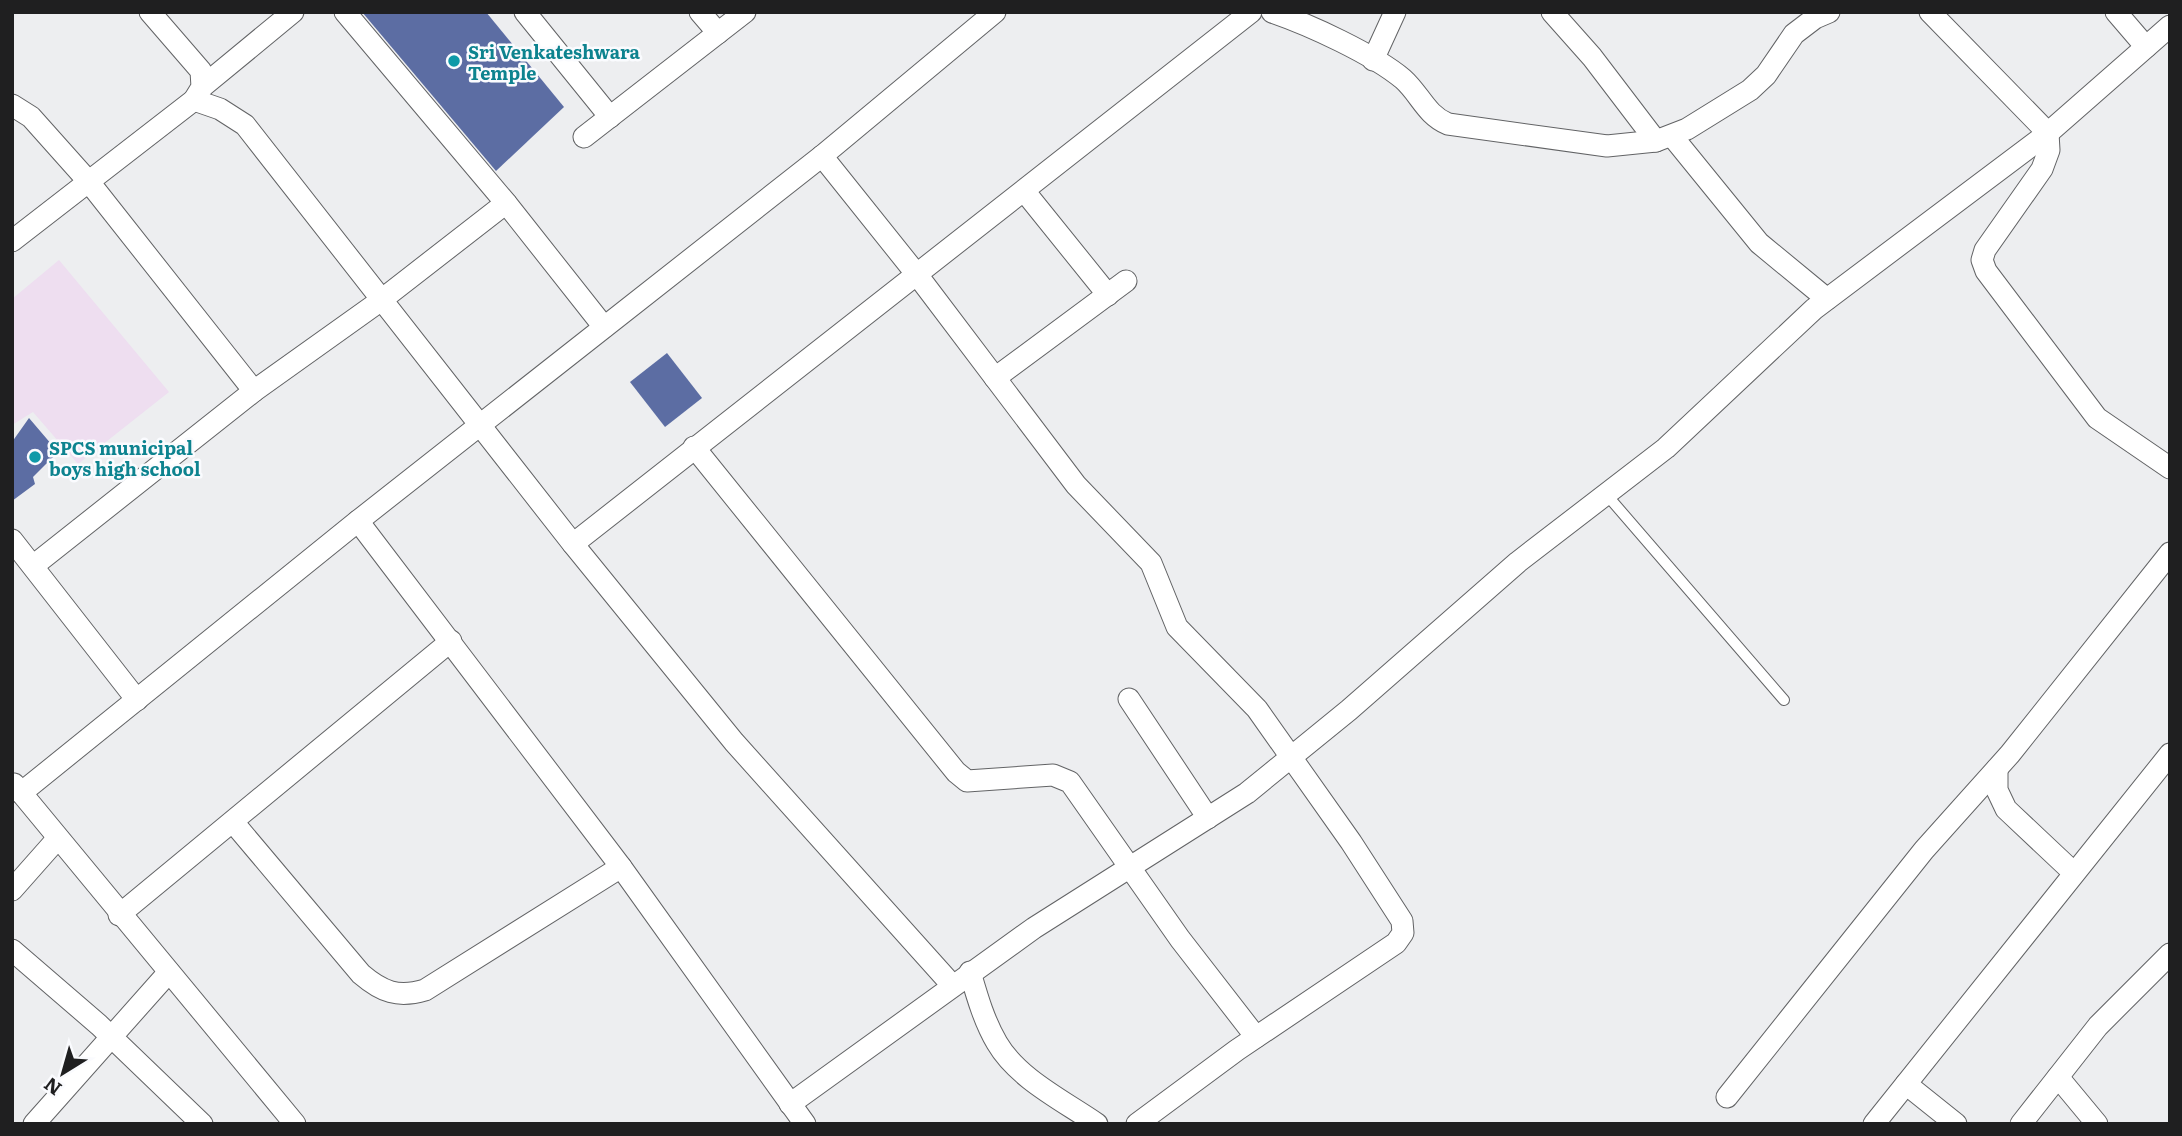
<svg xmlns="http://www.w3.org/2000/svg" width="2182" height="1136" font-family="Literata,serif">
	<rect width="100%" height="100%" fill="#edeef0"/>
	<polygon fill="#eedef0" points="59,260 169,392 78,464 33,412 12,425 12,299"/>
	<g fill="#5c6da3">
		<polygon points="362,12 486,12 564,107 496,171"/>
		<polygon points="667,353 702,398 665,427 630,382"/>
		<polygon points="29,418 58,452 33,477 35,484 12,501 12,442"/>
	</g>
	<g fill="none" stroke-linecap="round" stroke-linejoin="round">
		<defs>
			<polyline id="service" points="1606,494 1784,700"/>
			<g id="minor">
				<polyline points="345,12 506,203 604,327"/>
				<polyline points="525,12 610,117"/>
				<polyline points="700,12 718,33"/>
				<path d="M1272 12C1310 25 1373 54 1403 79 1420 94 1426 115 1448 124L1607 146 1656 141 1687 129 1750 90 1766 75 1794 34 1815 18 1829 12"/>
				<polyline points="1552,12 1592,57 1656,141"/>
				<polyline points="1930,12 2048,133 2049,150 2042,169 1985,250 1982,260 1986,271 2097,418 2170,468"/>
				<polyline points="2116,12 2146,47"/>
				<polyline points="1373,60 1395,12"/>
				<polyline points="202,87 293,12"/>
				<polyline points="194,100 220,109 245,125 573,544"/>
				<polyline points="12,105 31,117 89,182 254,391"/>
				<polyline points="1672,136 1759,243 1827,299"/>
				<polyline points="584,137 745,12"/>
				<polyline points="822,156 918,276 1076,485 1151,563 1177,627 1257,709 1351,842 1402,921 1403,933 1396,943 1237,1050 1137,1124"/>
				<polyline points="1025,192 1108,295"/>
				<polyline points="12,241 194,100 202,87 201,71 150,12"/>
				<polyline points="995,378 1126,281"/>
				<polyline points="694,447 956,772 967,781 1053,775 1070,782 1180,939 1256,1037"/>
				<polyline points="358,521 621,867 805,1124"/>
				<polyline points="12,540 137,700"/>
				<polyline points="33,566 254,391 380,301 506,203"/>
				<polyline points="1129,699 1208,818"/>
				<polyline points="1997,769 1997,790 2006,809 2074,873"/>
				<polyline points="14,784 295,1124"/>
				<polyline points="21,793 358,521 822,156 995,12"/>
				<path d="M233 822 361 974C382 992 398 998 425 990L621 867"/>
				<polyline points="12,890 58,838"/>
				<polyline points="119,915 451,641"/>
				<polyline points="12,950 99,1025 202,1124"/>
				<path d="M970 972C977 996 984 1021 997 1043 1018 1079 1064 1101 1097 1124"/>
				<polyline points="952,985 734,742 573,544 1251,12"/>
				<polyline points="2058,1077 2097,1124"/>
				<polyline points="1906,1084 1956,1124"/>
				<polyline points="1727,1097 1924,850 2010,754 2170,553"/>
				<polyline points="790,1104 1034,928 1247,793 1349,710 1518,562 1666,448 1814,309 2048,133 2170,26"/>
				<polyline points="34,1124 169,972"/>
				<polyline points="1874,1124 2170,754"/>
				<polyline points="2021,1124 2098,1026 2170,954"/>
			</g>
		</defs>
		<use href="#service" stroke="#626365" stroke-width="12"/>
		<use href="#minor" stroke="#626365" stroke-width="23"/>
		<use href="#service" stroke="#fff" stroke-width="10"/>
		<use href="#minor" stroke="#fff" stroke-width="21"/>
	</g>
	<g fill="#0f9aa8" stroke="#fafbfe" stroke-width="2.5">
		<circle cx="454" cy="61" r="7"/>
		<circle cx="35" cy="457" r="7"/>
	</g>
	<g text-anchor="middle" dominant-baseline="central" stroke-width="5" stroke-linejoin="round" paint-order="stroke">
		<g font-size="18" font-weight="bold" fill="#0d838f" stroke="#fafbfe" text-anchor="start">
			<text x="468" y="51">Sri Venkateshwara<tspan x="468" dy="21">Temple</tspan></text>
			<text x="49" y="447">SPCS municipal<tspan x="49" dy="21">boys high school</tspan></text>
		</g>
	</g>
	<rect width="2182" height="1136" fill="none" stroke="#1f1f20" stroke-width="28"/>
	<g transform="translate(63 1073) rotate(217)" stroke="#fafbfe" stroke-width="5" paint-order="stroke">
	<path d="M0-5L12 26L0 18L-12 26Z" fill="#1f1f20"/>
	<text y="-10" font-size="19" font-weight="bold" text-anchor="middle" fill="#1f1f20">N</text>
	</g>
</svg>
